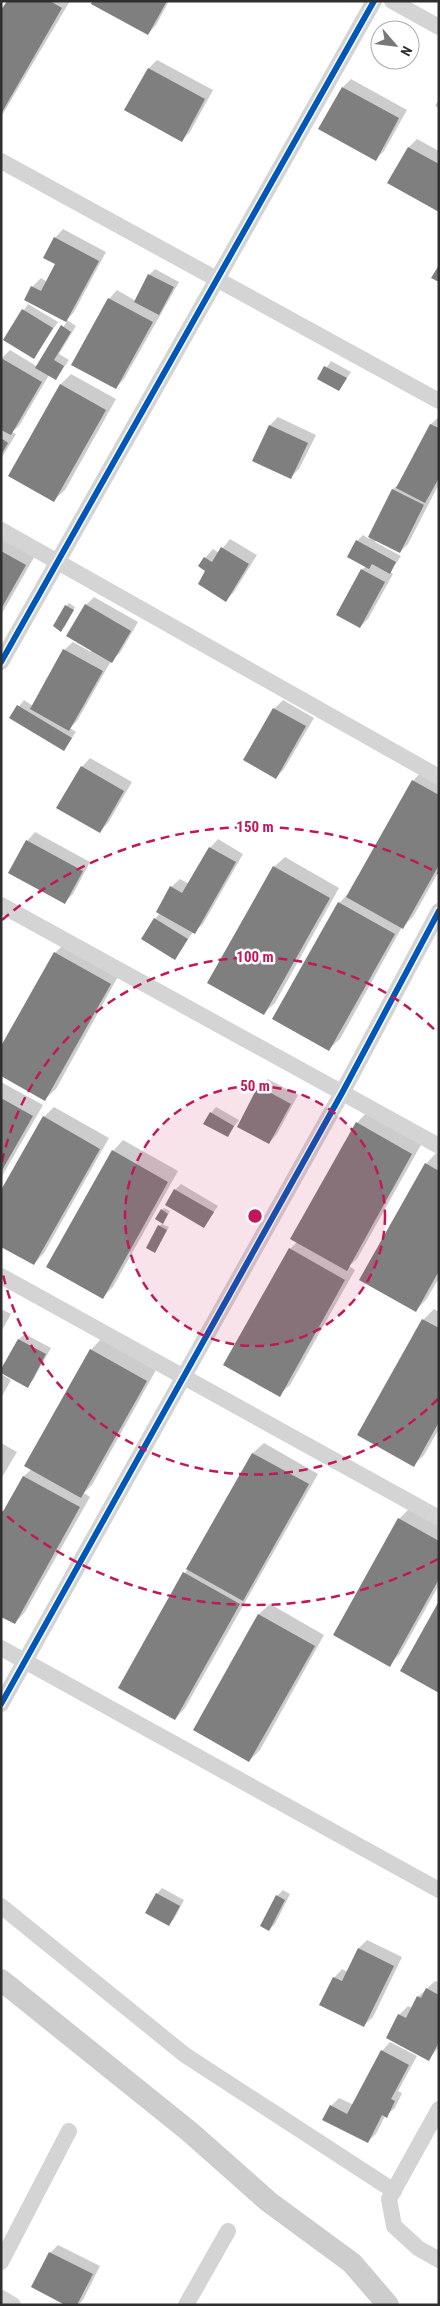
<svg xmlns="http://www.w3.org/2000/svg" width="440" height="2306" font-family="'Roboto Condensed',sans-serif">
	<rect width="100%" height="100%" fill="#fff"/>
	<g fill="#0003">
		<polygon points="8,1 70,1 1,117 1,13"/>
		<polygon points="94,1 169,1 156,25 148,34"/>
		<polygon points="157,60 213,90 190,132 182,140 126,110 149,68"/>
		<polygon points="351,79 407,110 384,151 376,159 343,87"/>
		<polygon points="439,99 439,108 435,106"/>
		<polygon points="417,139 439,151 439,210 389,183 409,147"/>
		<polygon points="63,229 106,252 74,312 67,320 76,326 59,354 69,360 56,379 49,375 19,426 12,432 16,434 1,459 1,359 10,350 38,367 67,321 25,300 32,287 41,278 47,282 57,264 55,238"/>
		<polygon points="155,269 179,282 124,379 116,388 109,299 117,290 136,301 149,275"/>
		<polygon points="28,304 58,322 34,357 5,339"/>
		<polygon points="331,361 351,372 339,390 319,379"/>
		<polygon points="71,374 116,399 65,490 54,500 61,384"/>
		<polygon points="278,417 316,435 299,469 291,477 254,460 270,425"/>
		<polygon points="439,417 439,484 408,544 400,552 376,540 375,542 401,556 390,572 393,574 368,619 360,627 362,570 366,566 357,541 363,535 369,539 393,489 401,482 431,424"/>
		<polygon points="1,534 36,554 1,615"/>
		<polygon points="230,539 257,555 234,592 226,600 207,571 205,558 213,549 219,553"/>
		<polygon points="94,597 138,622 120,653 111,661 77,721 70,728 76,732 64,749 11,717 24,700 33,706 64,650 73,642 91,652 86,605"/>
		<polygon points="69,603 75,607 64,628 66,606"/>
		<polygon points="283,700 314,718 284,769 276,778 245,760 274,709"/>
		<polygon points="90,758 132,782 108,823 100,831 82,767"/>
		<polygon points="423,770 439,779 439,871 413,917 402,927 340,1039 329,1049 339,903 350,892 413,781"/>
		<polygon points="35,832 90,862 73,894 65,902 27,841"/>
		<polygon points="218,839 243,854 203,924 193,932 175,958 155,919 160,913 171,887 180,879 189,884 210,848"/>
		<polygon points="285,857 339,888 275,1003 264,1013 274,867"/>
		<polygon points="66,942 120,973 56,1089 45,1099 55,953"/>
		<polygon points="268,1079 298,1095 277,1134 269,1143 259,1087"/>
		<polygon points="1,1082 43,1105 1,1178"/>
		<polygon points="54,1107 109,1138 44,1253 34,1264 44,1117"/>
		<polygon points="216,1107 239,1120 227,1136 211,1113"/>
		<polygon points="367,1112 422,1143 357,1259 349,1266 355,1270 290,1385 279,1395 290,1249 297,1242 357,1123"/>
		<polygon points="123,1140 178,1171 113,1287 103,1297 113,1151"/>
		<polygon points="436,1153 439,1155 439,1278 426,1300 416,1310 426,1164"/>
		<polygon points="181,1184 218,1206 204,1226 175,1190"/>
		<polygon points="164,1208 170,1211 165,1220 162,1210"/>
		<polygon points="162,1224 169,1227 157,1248 159,1226"/>
		<polygon points="1,1309 11,1314 1,1332"/>
		<polygon points="434,1309 439,1312 439,1429 424,1455 413,1466 423,1320"/>
		<polygon points="25,1334 51,1348 33,1380 27,1386 1,1371 19,1339"/>
		<polygon points="101,1339 156,1370 92,1485 84,1493 90,1497 25,1612 15,1623 1,1518 24,1476 32,1469 91,1350"/>
		<polygon points="1,1374 11,1380 1,1398"/>
		<polygon points="1,1443 17,1452 1,1479"/>
		<polygon points="264,1443 318,1474 185,1708 175,1719 120,1688 253,1453"/>
		<polygon points="410,1508 439,1524 439,1585 400,1654 389,1665 335,1634 399,1519"/>
		<polygon points="270,1604 324,1635 260,1750 249,1761 194,1730 259,1614"/>
		<polygon points="162,1888 184,1900 174,1919 169,1924 157,1894"/>
		<polygon points="283,1890 290,1894 275,1924 269,1930 277,1896"/>
		<polygon points="367,1940 402,1957 373,2017 364,2025 334,1978 342,1969 348,1972 359,1948"/>
		<polygon points="435,1981 439,1982 439,2047 428,2060 387,2038 399,2015 408,2006 412,2008 418,1997"/>
		<polygon points="390,2042 417,2056 398,2091 402,2093 395,2108 385,2116 376,2134 367,2142 331,2106 339,2098 354,2105 382,2051"/>
		<polygon points="58,2245 100,2266 83,2300 78,2305 68,2305 50,2253"/>
	</g>
	<g fill="#7f7f7f">
		<polygon points="7,1 50,1 62,8 1,114 1,10"/>
		<polygon points="92,1 167,1 148,35 91,4"/>
		<polygon points="148,68 205,99 182,142 124,110"/>
		<polygon points="342,87 399,118 376,161 318,129"/>
		<polygon points="408,147 439,164 439,212 387,183"/>
		<polygon points="54,237 99,261 66,322 24,300 31,286 41,291 55,264 43,258"/>
		<polygon points="439,265 439,282 431,278"/>
		<polygon points="148,274 174,287 159,315 134,302"/>
		<polygon points="108,298 153,322 116,389 71,365"/>
		<polygon points="22,309 53,328 34,359 3,340"/>
		<polygon points="61,325 71,332 54,360 64,366 56,380 35,368"/>
		<polygon points="1,358 42,382 11,435 1,430"/>
		<polygon points="324,366 347,378 339,391 317,379"/>
		<polygon points="60,384 106,410 54,502 8,476"/>
		<polygon points="430,424 439,428 439,478 425,503 396,488"/>
		<polygon points="269,425 308,443 291,479 252,461"/>
		<polygon points="1,438 8,443 1,455"/>
		<polygon points="392,489 424,505 400,553 368,537"/>
		<polygon points="356,540 396,562 390,574 372,564 369,569 347,557"/>
		<polygon points="221,547 249,564 226,602 198,584 205,571 198,566 204,557 212,562"/>
		<polygon points="1,551 26,565 1,609"/>
		<polygon points="361,569 385,582 360,628 336,615"/>
		<polygon points="85,604 131,631 112,663 66,636"/>
		<polygon points="65,605 74,610 61,632 53,626"/>
		<polygon points="63,649 103,671 69,731 30,709"/>
		<polygon points="17,705 72,738 64,751 9,718"/>
		<polygon points="273,708 306,726 276,779 243,760"/>
		<polygon points="81,766 124,791 100,833 56,808"/>
		<polygon points="412,780 439,795 439,865 403,929 346,897"/>
		<polygon points="26,840 83,871 65,904 8,873"/>
		<polygon points="209,847 236,862 195,934 156,912 170,886 182,893"/>
		<polygon points="273,866 330,898 264,1015 207,983"/>
		<polygon points="338,902 395,934 329,1051 272,1019"/>
		<polygon points="154,918 188,939 175,960 141,939"/>
		<polygon points="54,952 111,984 45,1101 1,1076 1,1046"/>
		<polygon points="258,1086 291,1104 269,1144 237,1127"/>
		<polygon points="1,1098 33,1116 1,1172"/>
		<polygon points="210,1112 234,1126 228,1137 203,1124"/>
		<polygon points="43,1116 100,1149 34,1265 1,1247 1,1190"/>
		<polygon points="356,1122 412,1154 347,1271 290,1239"/>
		<polygon points="112,1150 168,1182 103,1299 46,1267"/>
		<polygon points="425,1163 439,1171 439,1271 416,1312 359,1280"/>
		<polygon points="174,1189 214,1212 204,1228 165,1205"/>
		<polygon points="161,1209 168,1214 163,1224 155,1219"/>
		<polygon points="158,1225 167,1230 155,1253 146,1248"/>
		<polygon points="289,1248 345,1280 280,1397 223,1365"/>
		<polygon points="422,1319 439,1328 439,1422 414,1467 357,1435"/>
		<polygon points="18,1339 46,1354 28,1388 1,1373 1,1369"/>
		<polygon points="90,1349 147,1381 81,1498 24,1466"/>
		<polygon points="252,1453 309,1484 243,1601 186,1569"/>
		<polygon points="23,1476 80,1507 15,1624 1,1617 1,1515"/>
		<polygon points="398,1518 439,1541 439,1579 390,1667 333,1635"/>
		<polygon points="183,1572 240,1604 175,1720 118,1688"/>
		<polygon points="439,1601 439,1693 400,1671"/>
		<polygon points="258,1614 315,1646 249,1762 193,1730"/>
		<polygon points="156,1893 180,1906 169,1926 145,1913"/>
		<polygon points="276,1895 285,1900 269,1931 260,1926"/>
		<polygon points="358,1948 394,1966 364,2027 319,2005 333,1977 342,1981"/>
		<polygon points="426,1988 439,1995 439,2042 429,2061 386,2038 398,2014 406,2018 417,1996 421,1998"/>
		<polygon points="381,2050 409,2065 391,2099 395,2101 387,2118 382,2115 368,2143 322,2120 330,2105 347,2114"/>
		<polygon points="49,2252 93,2274 77,2305 65,2305 31,2287"/>
	</g>
	<g fill="none" stroke-linecap="round" stroke-linejoin="round">
		<g stroke="#d4d4d4" stroke-width="16">
			<polyline points="392,1 439,27"/>
			<polyline points="1,161 439,401"/>
			<polyline points="1,530 439,777"/>
			<polyline points="1,662 374,1"/>
			<polyline points="1,905 439,1146"/>
			<polyline points="1,1276 439,1518"/>
			<polyline points="1,1648 439,1890"/>
			<polyline points="1,1704 342,1093 439,911"/>
			<polyline points="1,1906 185,2055 394,2191"/>
			<polyline points="439,2109 389,2199 394,2226 418,2248 439,2260"/>
			<polyline points="1,2262 69,2131"/>
			<polyline points="1,2298 13,2305"/>
			<polyline points="186,2305 228,2231"/>
		</g>
		<polyline stroke="#cdcdcd" stroke-width="22" points="1,1980 190,2132 269,2202 352,2263 388,2305"/>
		<defs>
			<g id="cycleway">
				<polyline points="1,662 374,1"/>
				<polyline points="1,1704 342,1093 439,911"/>
			</g>
		</defs>
		<use href="#cycleway" stroke="#fff" stroke-width="9"/>
		<use href="#cycleway" stroke="#0057b8" stroke-width="6"/>
	</g>
	<circle cx="255" cy="1216" r="130" fill="#c2185b" fill-opacity=".12"/>
	<g fill="none" stroke="#c2185b" stroke-width="2.5" stroke-dasharray="9 6">
		<circle cx="255" cy="1216" r="130"/>
		<path d="M438 1399A259 259 0 0 1 2 1270M2 1162A259 259 0 0 1 438 1033"/>
		<path d="M438 1559A389 389 0 0 1 2 1512M2 920A389 389 0 0 1 438 873"/>
	</g>
	<circle cx="255" cy="1216" r="8" fill="#c2185b" stroke="#fff" stroke-width="2.5"/>
	<g font-size="15" text-anchor="middle" font-weight="bold" fill="#c2185b" stroke="#fff" stroke-width="5" stroke-linejoin="round" paint-order="stroke">
		<text x="255" y="832">150 m</text>
		<text x="255" y="962">100 m</text>
		<text x="255" y="1091">50 m</text>
	</g>
	<rect width="440" height="2306" fill="none" stroke="#2f2f2f" stroke-width="5"/>
	<g transform="translate(395 45) rotate(118)"><circle r="24" fill="#ffffff" stroke="#acacac"/>
	<path d="M0-4L9 19L0 12L-9 19Z" fill="#787878"/>
	<text y="-8" font-size="14" font-weight="bold" text-anchor="middle" fill="#2f2f2f">N</text>
	</g>
</svg>
